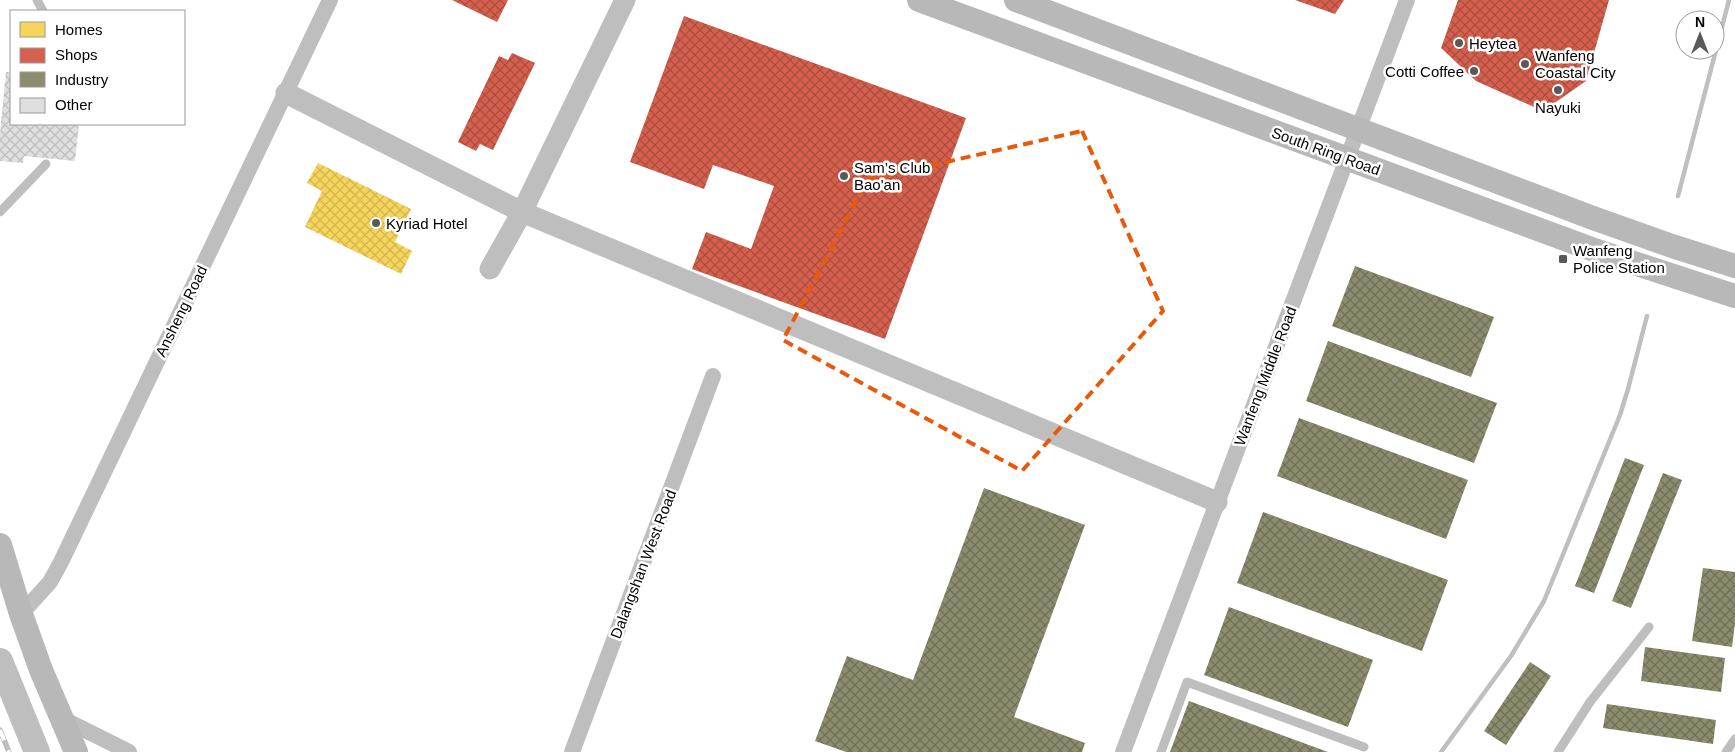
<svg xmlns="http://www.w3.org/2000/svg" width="1735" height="752" font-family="Arial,sans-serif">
	<defs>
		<pattern id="homes-cross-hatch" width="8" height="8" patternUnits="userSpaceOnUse" patternTransform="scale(1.25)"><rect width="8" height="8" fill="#f6d55c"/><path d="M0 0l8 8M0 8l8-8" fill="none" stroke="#d1b54e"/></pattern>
		<pattern id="shops-cross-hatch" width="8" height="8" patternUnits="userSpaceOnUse" patternTransform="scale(1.25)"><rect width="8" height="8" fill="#d6604d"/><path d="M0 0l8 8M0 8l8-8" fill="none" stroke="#ab4d3e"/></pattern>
		<pattern id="industry-cross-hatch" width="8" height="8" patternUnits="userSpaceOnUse" patternTransform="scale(1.25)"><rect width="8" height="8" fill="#8c8c6e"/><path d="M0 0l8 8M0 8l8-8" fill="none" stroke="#707058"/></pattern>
		<pattern id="building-cross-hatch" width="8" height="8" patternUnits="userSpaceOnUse" patternTransform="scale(1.25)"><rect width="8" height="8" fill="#dfdfdf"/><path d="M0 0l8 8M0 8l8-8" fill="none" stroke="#bebebe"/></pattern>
	</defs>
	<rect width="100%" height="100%" fill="#fff"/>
	<g fill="url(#homes-cross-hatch)">
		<polygon points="1521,28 1544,59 1571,38 1579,49 1552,68 1561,81 1578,69 1585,77 1549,103 1539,89 1522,101 1496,65 1509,55 1520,70 1525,66 1505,40"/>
		<polygon points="318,163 411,209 395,242 412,251 401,274 305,227 322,191 307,183"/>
	</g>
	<g fill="url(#shops-cross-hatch)">
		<polygon points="452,0 508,0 497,22"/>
		<polygon points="1295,0 1344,0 1335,14"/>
		<polygon points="1458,0 1609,0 1586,81 1543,111 1476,81 1441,48"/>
		<polygon points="684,16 966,118 885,339 692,269 706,232 751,249 774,186 713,165 704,189 630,162"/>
		<polygon points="512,53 535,63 493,150 480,144 476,151 458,142 499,56 508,60"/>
	</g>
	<g fill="url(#industry-cross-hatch)">
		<polygon points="1355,266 1494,317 1471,377 1332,326"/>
		<polygon points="1328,341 1497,403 1474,463 1306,401"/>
		<polygon points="1299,418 1468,480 1446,539 1277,476"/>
		<polygon points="1625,458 1644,465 1594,593 1575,586"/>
		<polygon points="1663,473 1682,480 1631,608 1612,601"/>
		<polygon points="984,488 1085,525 1014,717 1085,743 1082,752 846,752 815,741 847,656 913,680"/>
		<polygon points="1263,512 1448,580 1422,651 1237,583"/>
		<polygon points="1703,568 1735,572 1735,623 1732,647 1692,641"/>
		<polygon points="1229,607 1373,660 1348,727 1204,675"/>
		<polygon points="1645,647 1725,658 1721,692 1641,681"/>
		<polygon points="1530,662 1551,676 1506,745 1484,731"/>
		<polygon points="1189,701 1328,752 1170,752"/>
		<polygon points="1607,704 1716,720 1713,744 1603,728"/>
	</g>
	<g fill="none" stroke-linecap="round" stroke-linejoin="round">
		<g stroke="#bfbfbf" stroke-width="4.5">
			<polyline points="1678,196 1729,0"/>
			<polyline points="1441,752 1511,656 1544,601 1620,415 1628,389 1647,316"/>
		</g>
	</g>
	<polygon fill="url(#building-cross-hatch)" points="6,72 11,72 11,124 79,124 75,161 24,156 23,163 0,161 0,133"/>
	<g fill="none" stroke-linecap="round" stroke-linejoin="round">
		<g stroke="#bebebe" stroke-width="9">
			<polyline points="37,0 43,11"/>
			<polyline points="0,212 46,164"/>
			<polyline points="1161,752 1187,682 1364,747"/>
			<polyline points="1558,752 1590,702 1649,627"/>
			<polyline points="1726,752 1735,739"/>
		</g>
		<g stroke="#bebebe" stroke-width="16">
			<polyline points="21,614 50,582 61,562 330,0"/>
			<polyline points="61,718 129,752"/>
			<polyline points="572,752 713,376"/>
			<polyline points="1123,752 1407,0"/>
		</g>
		<g stroke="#bebebe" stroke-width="21">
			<polyline points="286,93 522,212 1217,502"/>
			<polyline points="490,269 522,212 625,0"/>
		</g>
		<g stroke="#b8b8b8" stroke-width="24">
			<polyline points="919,0 1597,251 1735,296"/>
			<polyline points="1016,0 1593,218 1672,246 1735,266"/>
			<polyline points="0,545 21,614 41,670 76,752"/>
		</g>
		<polyline stroke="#bebebe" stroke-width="26" points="0,661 37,752"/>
		<defs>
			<polyline id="rail" points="0,730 9,752"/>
		</defs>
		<use href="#rail" stroke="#bebebe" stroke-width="5.5"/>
		<use href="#rail" stroke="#fff" stroke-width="4" stroke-dasharray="11" stroke-linecap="butt"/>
	</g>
	<path fill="none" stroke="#e8590c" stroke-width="4" stroke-dasharray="10 6" stroke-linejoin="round" d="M1082 131 1163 311 1022 471 783 340 867 180Z"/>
	<g fill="#595959" stroke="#fff" stroke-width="2">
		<circle cx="1459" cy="43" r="5"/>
		<circle cx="1525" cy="64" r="5"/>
		<circle cx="1474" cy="71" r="5"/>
		<circle cx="1558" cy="90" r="5"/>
		<circle cx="844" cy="176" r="5"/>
		<circle cx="376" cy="223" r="5"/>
		<rect x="1558" y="254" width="10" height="10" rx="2.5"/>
	</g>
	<g text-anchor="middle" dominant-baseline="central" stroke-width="5" stroke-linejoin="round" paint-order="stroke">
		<g font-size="15" fill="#000" stroke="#fff" text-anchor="start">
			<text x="1469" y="43">Heytea</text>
			<text x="1535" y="55">Wanfeng<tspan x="1535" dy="17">Coastal City</tspan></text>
			<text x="1464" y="71" text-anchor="end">Cotti Coffee</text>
			<text x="1558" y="107" text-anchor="middle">Nayuki</text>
			<text x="854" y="167">Sam’s Club<tspan x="854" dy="17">Bao'an</tspan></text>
			<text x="386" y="223">Kyriad Hotel</text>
			<text x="1573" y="250">Wanfeng<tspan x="1573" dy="17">Police Station</tspan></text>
		</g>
		<g font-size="15" fill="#000" stroke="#fff">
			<text transform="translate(1326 151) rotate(20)">South Ring Road</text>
			<text transform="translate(181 311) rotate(-64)">Ansheng Road</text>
			<text transform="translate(1265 376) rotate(-69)">Wanfeng Middle Road</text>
			<text transform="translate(643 564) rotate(-69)">Dalangshan West Road</text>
		</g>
	</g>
	<rect x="10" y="10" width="175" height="115" fill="#ffffff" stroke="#999999"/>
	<rect x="20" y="22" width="25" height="15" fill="#f6d55c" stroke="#999999"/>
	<text x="55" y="35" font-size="15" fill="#000000">Homes</text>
	<rect x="20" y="48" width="25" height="15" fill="#d6604d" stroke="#999999"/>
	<text x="55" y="60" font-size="15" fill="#000000">Shops</text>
	<rect x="20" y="72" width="25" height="15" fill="#8c8c6e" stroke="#999999"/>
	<text x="55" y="85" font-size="15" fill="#000000">Industry</text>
	<rect x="20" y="98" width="25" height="15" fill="#dfdfdf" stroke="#999999"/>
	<text x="55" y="110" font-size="15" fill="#000000">Other</text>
	<g transform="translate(1700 35)"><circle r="24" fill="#ffffff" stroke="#999999"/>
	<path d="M0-4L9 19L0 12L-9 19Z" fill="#595959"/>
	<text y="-8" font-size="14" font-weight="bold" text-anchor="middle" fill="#000000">N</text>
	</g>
</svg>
